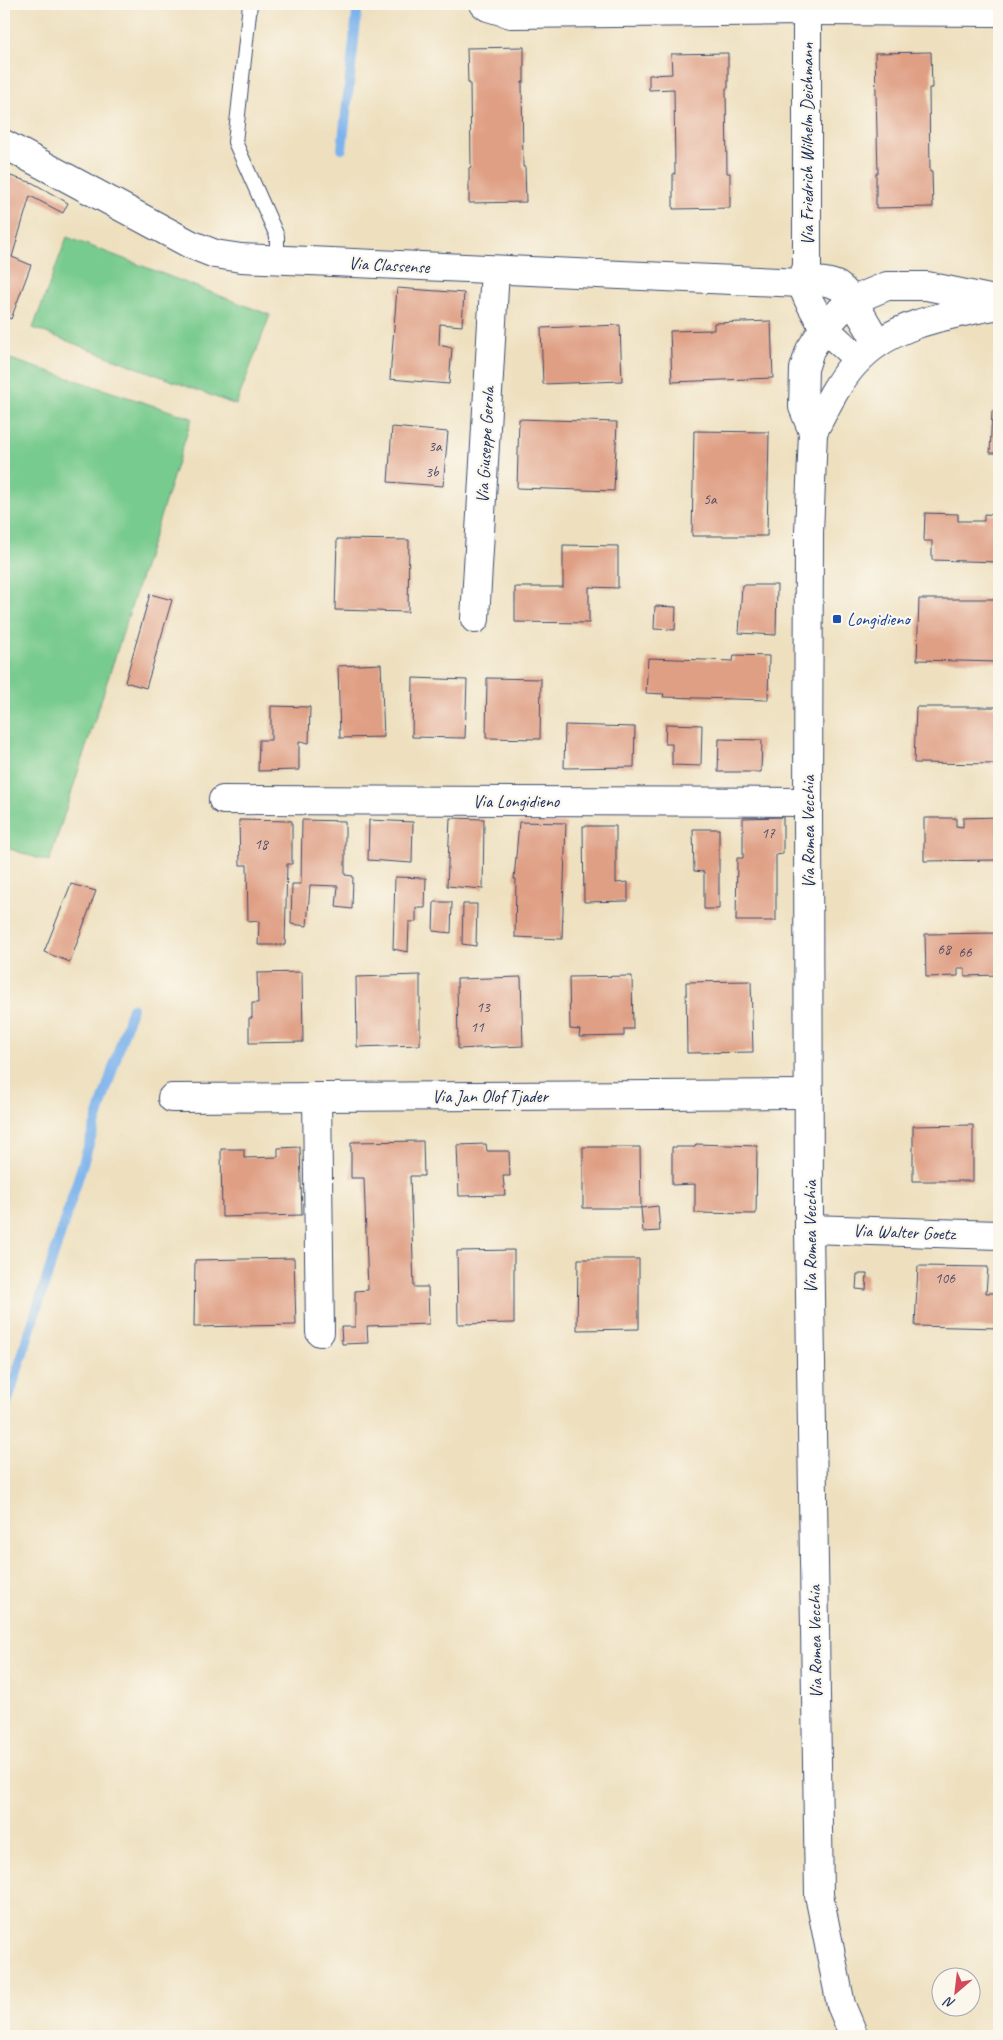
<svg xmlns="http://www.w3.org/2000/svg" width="1003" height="2040" font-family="Caveat,sans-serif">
	<rect width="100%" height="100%" fill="#fbf7ec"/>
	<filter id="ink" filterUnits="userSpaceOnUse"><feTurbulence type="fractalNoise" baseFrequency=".02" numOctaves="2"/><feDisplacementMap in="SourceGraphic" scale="10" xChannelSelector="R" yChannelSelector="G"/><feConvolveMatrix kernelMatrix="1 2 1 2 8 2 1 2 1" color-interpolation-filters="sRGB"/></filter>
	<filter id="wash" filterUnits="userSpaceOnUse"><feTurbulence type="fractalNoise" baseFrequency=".0096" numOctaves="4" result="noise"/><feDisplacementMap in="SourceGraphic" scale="20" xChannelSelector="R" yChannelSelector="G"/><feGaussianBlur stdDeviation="1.12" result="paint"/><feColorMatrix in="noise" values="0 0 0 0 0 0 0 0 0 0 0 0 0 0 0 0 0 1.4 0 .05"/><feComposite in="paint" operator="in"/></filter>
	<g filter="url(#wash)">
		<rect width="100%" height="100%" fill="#eee0bf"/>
		<g fill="#78cb8e" stroke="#4a7d76">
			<polygon points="67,237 270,315 236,405 33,328"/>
			<polygon points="4,357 192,418 49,862 4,847"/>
		</g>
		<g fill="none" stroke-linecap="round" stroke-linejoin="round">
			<g stroke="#7db3ec" stroke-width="10">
				<polyline points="342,149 358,4"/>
				<polyline points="4,1413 132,1008"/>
			</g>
		</g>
		<g id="blocks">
			<g fill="#df9f84">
				<polygon points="524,47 524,82 522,82 523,167 525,167 526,202 469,203 469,168 471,167 470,83 468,83 467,48"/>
				<polygon points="931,52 932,88 929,88 930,172 932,172 933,207 876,208 876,173 878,173 875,53"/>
				<polygon points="728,53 728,88 726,88 727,173 730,173 730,208 673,209 673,174 675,174 674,89 649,90 649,75 672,74 671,54"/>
				<polygon points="4,174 33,183 68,203 63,213 30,196 12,257 31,265 11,319 4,316"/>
				<polygon points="397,288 464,293 462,326 440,324 439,345 452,348 449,384 390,379"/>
				<polygon points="771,321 773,378 672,382 670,331 714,330 714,323"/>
				<polygon points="620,325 622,381 543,384 541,328"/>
				<polygon points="992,411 999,411 999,453 990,453"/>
				<polygon points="519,419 617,422 614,491 517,488"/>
				<polygon points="392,427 448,432 443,486 388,482"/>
				<polygon points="694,431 769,432 767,536 692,536"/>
				<polygon points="925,513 958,514 958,521 984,521 984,514 999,515 999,562 932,560 932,541 924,541"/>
				<polygon points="337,539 409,540 408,612 335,610"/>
				<polygon points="563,545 618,546 618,588 589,587 589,623 515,622 515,587 563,587"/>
				<polygon points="742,585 777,585 776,635 739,633"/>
				<polygon points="150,594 172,600 146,688 125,682"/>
				<polygon points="919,599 999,599 999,662 917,660"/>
				<polygon points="655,606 676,607 675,630 654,629"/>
				<polygon points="734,655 769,656 768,700 663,697 664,694 646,693 648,658 733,661"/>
				<polygon points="381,664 384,737 340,738 338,666"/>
				<polygon points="413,678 467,680 465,738 412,737"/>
				<polygon points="487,678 541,679 540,739 486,738"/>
				<polygon points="271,706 310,707 309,743 299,742 299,770 258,771 259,740 271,740"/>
				<polygon points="916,707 999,707 999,764 914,763"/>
				<polygon points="666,724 702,725 701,766 672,765 672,744 665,744"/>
				<polygon points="565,725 635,727 634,767 564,768"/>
				<polygon points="719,739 762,740 761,772 718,772"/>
				<polygon points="783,817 783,854 776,855 776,921 736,921 737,858 743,858 743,818"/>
				<polygon points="998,817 999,822 999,860 924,861 924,818 956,818 956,826 963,827 963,818"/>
				<polygon points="450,818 484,819 483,889 447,886"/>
				<polygon points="239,820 292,821 292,864 287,864 285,945 258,945 259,921 248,922 247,865 240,865"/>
				<polygon points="302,820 345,821 345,875 353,876 352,909 336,907 338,886 310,885 307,926 291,924 292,884 301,884"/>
				<polygon points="369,820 413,822 412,863 368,860"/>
				<polygon points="519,822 566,823 562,939 515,937 516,879 514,879"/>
				<polygon points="583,826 616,826 616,883 628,882 628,901 584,902"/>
				<polygon points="693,829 719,829 719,909 704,909 704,872 694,871"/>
				<polygon points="395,877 426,878 425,908 416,908 416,922 409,922 408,952 393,949"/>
				<polygon points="71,884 96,891 70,962 44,952"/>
				<polygon points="434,902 452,902 451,933 433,931"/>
				<polygon points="463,904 477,904 476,946 462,944"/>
				<polygon points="999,933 999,975 965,976 965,968 958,968 958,976 926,977 925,934"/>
				<polygon points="302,972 303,1042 249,1043 249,1018 252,1018 252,1003 258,1003 257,973"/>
				<polygon points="420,975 420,1045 357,1047 356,977"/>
				<polygon points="632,976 633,1029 624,1029 624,1036 579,1037 580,1030 570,1029 569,977"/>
				<polygon points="521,977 523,1046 458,1049 457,979"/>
				<polygon points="751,981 753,1052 687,1053 686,982"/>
				<polygon points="973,1125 973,1181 913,1181 913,1126"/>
				<polygon points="423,1141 424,1176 410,1176 414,1287 428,1287 429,1324 367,1326 368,1343 342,1344 341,1327 355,1327 355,1291 368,1290 364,1178 351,1178 351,1142"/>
				<polygon points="486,1144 487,1151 509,1151 510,1176 503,1176 505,1195 459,1196 457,1145"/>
				<polygon points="696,1144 757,1146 756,1214 695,1213 695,1184 672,1185 672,1147 695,1147"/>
				<polygon points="300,1147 302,1215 222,1217 221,1149 244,1149 244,1158 278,1157 278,1148"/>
				<polygon points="583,1147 640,1147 641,1208 658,1206 660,1231 643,1232 641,1208 583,1208"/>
				<polygon points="514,1250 514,1323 458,1324 457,1251"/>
				<polygon points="294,1258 296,1325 194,1327 195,1260"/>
				<polygon points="578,1259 639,1259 639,1329 577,1330"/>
				<polygon points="918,1266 988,1267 986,1293 999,1293 999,1328 915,1326"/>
				<polygon points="857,1274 867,1274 866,1290 856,1289"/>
			</g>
		</g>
	</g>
	<g filter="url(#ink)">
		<use href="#blocks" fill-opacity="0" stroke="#3b4a6d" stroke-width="1"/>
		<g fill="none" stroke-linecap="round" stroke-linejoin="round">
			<defs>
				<polyline id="service" points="250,4 235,142 277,236 277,260"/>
				<g id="minor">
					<polyline points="484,4 488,7 511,14 807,11 999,12"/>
					<path d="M4 144 190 244 215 254 241 258 801 283C812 281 825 280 836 285 849 290 869 329 877 342"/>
					<polyline points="801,283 807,267 807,4"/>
					<polyline points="801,283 808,299 824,328 858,359"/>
					<path d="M813 432C826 407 839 378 860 358 896 322 950 315 998 305"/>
					<polyline points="475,619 495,270"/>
					<polyline points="223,800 808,802"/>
					<polyline points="317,1097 320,1332"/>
					<polyline points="172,1098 809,1094"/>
					<polyline points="809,1229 999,1235"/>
					<polyline points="854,2036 841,2005 819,1895 809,1229 808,802 809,533 813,432 803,407 804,369 810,350 824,328 840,311 851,301 887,286 927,286 999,301"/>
				</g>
			</defs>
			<use href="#service" stroke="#3b4a6d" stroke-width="16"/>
			<use href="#minor" stroke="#3b4a6d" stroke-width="30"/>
			<use href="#service" stroke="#fff" stroke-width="14"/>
			<use href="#minor" stroke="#fff" stroke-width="28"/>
		</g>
	</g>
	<rect fill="#1a4fb4" stroke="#fbf7ec" stroke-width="2" x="832" y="614" width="10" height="10" rx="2.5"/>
	<g text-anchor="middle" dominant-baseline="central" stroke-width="4.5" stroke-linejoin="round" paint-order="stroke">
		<g font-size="15" fill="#4c4b68">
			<text x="435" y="446">3a</text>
			<text x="432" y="472">3b</text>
			<text x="710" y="499">5a</text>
			<text x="768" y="833">17</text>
			<text x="261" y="844">18</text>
			<text x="944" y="949">68</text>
			<text x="965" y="952">66</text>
			<text x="483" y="1007">13</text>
			<text x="477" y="1027">11</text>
			<text x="945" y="1278">106</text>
		</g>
		<g font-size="18" fill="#1b2f5e" stroke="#fbf7ec">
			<text transform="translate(807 144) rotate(-90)">Via Friedrich Wilhelm Deichmann</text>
			<text transform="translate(389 265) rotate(3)">Via Classense</text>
			<text transform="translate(485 445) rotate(-87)">Via Giuseppe Gerola</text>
			<text x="516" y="801">Via Longidieno</text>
			<text transform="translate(808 832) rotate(-90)">Via Romea Vecchia</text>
			<text x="490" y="1096">Via Jan Olof Tjader</text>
			<text transform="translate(904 1232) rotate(2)">Via Walter Goetz</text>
			<text transform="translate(810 1237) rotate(-90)">Via Romea Vecchia</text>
			<text transform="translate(815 1642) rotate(-91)">Via Romea Vecchia</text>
		</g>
		<g font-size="18" fill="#164399" stroke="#fbf7ec" text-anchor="start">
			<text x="847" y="619">Longidieno</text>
		</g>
	</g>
	<rect width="1003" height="2040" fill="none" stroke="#fbf7ec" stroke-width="20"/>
	<g transform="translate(956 1992) rotate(208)"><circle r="24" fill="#fbf7ec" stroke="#a1a7b3"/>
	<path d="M0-4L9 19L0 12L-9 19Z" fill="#d1495b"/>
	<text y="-8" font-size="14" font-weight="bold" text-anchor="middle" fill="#1b2f5e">N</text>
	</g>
</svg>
